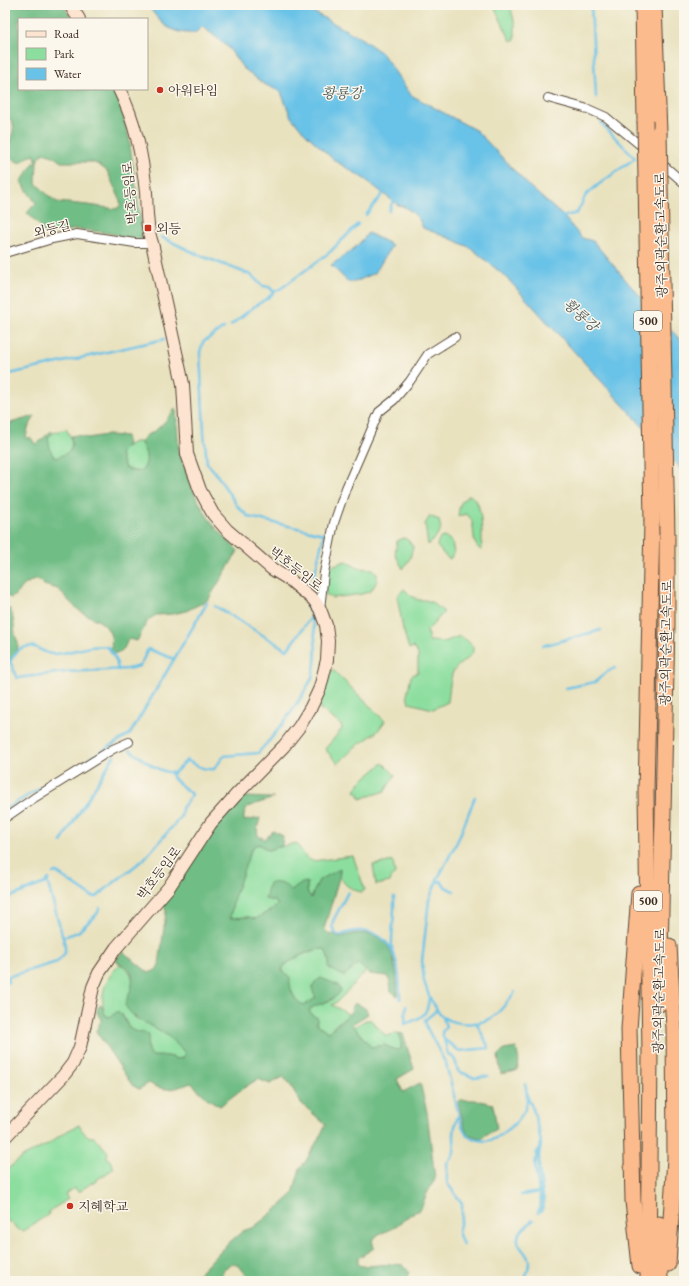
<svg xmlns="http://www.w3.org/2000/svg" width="689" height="1286" font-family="'EB Garamond','Noto Serif KR',serif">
	<rect width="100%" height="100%" fill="#fbf7ec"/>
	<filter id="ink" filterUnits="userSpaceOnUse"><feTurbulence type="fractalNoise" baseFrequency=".025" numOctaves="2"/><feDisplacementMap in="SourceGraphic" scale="8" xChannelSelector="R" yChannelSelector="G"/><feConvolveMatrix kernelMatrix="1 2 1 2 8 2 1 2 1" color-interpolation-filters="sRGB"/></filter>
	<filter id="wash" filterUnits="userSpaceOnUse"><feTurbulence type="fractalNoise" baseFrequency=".012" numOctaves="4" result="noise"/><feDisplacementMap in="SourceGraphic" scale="16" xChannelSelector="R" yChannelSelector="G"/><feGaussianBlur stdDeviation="0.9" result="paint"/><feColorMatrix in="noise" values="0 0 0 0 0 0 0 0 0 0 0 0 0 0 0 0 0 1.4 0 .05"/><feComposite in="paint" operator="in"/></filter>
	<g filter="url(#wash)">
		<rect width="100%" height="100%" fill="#e9e2bf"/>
		<g fill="#8cde9f" stroke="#64845e">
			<polygon points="493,5 510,5 515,24 515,40 511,41"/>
			<path d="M66 429C71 437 73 442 70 451L57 458 53 456 50 449 48 437 53 433Z"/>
			<path d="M134 442H140C152 458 147 479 125 468L120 454 123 449Z"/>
			<path d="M470 495C472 497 476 500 477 502 482 513 483 538 481 550 468 542 479 522 466 514L458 516C460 504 459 502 470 495Z"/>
			<polygon points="430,516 439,520 441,529 435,538 428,545 425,524"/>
			<polygon points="446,537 452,542 454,553 450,559 446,557 437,546 438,541 440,538"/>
			<polygon points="404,538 408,540 413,547 410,558 403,569 395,554 397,541"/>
			<polygon points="345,561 358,568 373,569 377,574 377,581 371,591 362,594 332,598 326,595 325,587 326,568"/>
			<path d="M404 589 410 595 418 600H426L433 603 444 612 427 631 429 641 444 642 460 636C490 653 460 659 453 672 450 678 449 695 448 702L433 709 409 703 407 695 411 676 418 672V654L413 647 409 649 403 629 397 596Z"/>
			<polygon points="332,669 385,721 377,732 355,747 338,764 325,749 342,729 341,725 319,708"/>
			<polygon points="383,763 395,775 385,791 360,799 359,794 355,791 360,782"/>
			<path d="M296 843 306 857 312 861 353 856 365 890 361 892C351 890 338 882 340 870L319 880 311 898 307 891V883C302 883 281 897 274 901L278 904C272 913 264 912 256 919L249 917 230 918 234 898 249 855 253 847 258 844 268 850Z"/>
			<polygon points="393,861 395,874 391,879 390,882 376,885 373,865"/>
			<path d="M319 949H325L329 960 328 967 344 976 358 963 366 971 338 1001 332 1005 350 1015 340 1021 328 1032 316 1023 309 1010 314 1006 332 1000 328 981 320 978 313 993 317 998 304 1005C302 1004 300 1004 298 1002 294 998 282 972 283 967 294 958 305 953 319 949Z"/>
			<path d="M120 964C135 972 135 984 127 998L135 1018C149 1023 180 1041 185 1054L183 1058 176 1059C165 1052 157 1060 149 1054 147 1046 147 1040 145 1032 130 1034 128 1025 122 1014L110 1017 105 1015C99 994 105 979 120 964Z"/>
			<polygon points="366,1020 371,1020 386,1036 398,1033 401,1043 401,1049 396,1050 384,1045 371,1048 354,1027"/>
			<path d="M79 1125C82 1131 87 1138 94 1137L108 1152 107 1157 113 1165V1169L78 1192 75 1188 65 1194 68 1199 48 1212 49 1214 23 1231 17 1229 13 1224 5 1219V1171L24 1156 47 1145 65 1132Z"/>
		</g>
		<g fill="#71bd86" stroke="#567452" fill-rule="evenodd">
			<path d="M5 5H63L72 19H19V89H113L120 104 129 138 143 239 127 238 109 233 78 229 44 234 40 226 27 213 36 203 21 182 36 160 35 155 28 157 20 163C16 161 11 159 9 155 4 143 24 123 5 117ZM43 153 53 156 61 162H92L99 165 107 171 119 197 121 205 116 209 88 205 57 202 50 197 36 183 37 161Z"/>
			<path d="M176 408 179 453 195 495 207 516 217 529 238 551 208 600 186 611 173 614 156 615 148 620 137 641 128 639C124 650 123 652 111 654 111 649 112 641 111 636 105 619 93 620 80 611 72 605 65 597 58 589L44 585 40 580 31 581 23 586 18 593 11 598 5 595V427L7 424 35 416 28 428 26 438H31L36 445 51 431 53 433 48 437 50 449 53 456 57 458 70 451 72 445 71 436 77 435 88 438 106 435 126 436 128 445 123 449 120 455 125 468C147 480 152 458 140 442L148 434 152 433 162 425Z"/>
			<path d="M10 609C14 618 14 626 15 635 16 638 18 641 18 644 19 651 11 660 5 662V609Z"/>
			<path d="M244 797 274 798 247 807 244 814V821L260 818 257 829 258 836 265 839 273 831 283 836 282 846 268 850 258 844 253 847 249 855 234 898 230 918 249 917 256 919C264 912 271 913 278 904L274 901 265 899 269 883C279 882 285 883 291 891L302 883 307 882V891L311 898 319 880 340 869 339 878 324 929 330 935 334 934 340 938C356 930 382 931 390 950 396 963 398 982 397 996L391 991 390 982 387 976 370 974 358 964 344 976 333 971 328 967 329 960 325 949C309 949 295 957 283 967L282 971 290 977C289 988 293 1001 304 1005L316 998 312 989 315 982 321 978 338 985 341 991C334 1002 319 1002 309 1010L312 1015 318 1018 316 1023 328 1032C331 1030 349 1015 350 1013 352 1010 352 1007 354 1004H358L366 1009 368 1014 352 1024 371 1047 384 1045 396 1050 401 1049V1043L398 1033 403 1034 414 1069 397 1079 403 1092 420 1083 427 1112 435 1179 426 1195 421 1209 411 1214 392 1229 379 1234 372 1240 374 1248 358 1258V1264L361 1266C375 1266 389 1263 403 1265L409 1272 405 1281H251L240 1267 233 1263 226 1267 222 1273 223 1281H192L226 1245 243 1231 254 1227 279 1207 293 1194 300 1168 306 1161 326 1125 301 1103 288 1081 282 1077 270 1084 258 1079 242 1089 220 1106 208 1099 191 1083C174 1089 166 1093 149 1083L139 1089 132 1085 96 1031 102 1019 98 1014 97 1009 101 1004 105 1015 110 1017 118 1011C124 1016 125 1024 131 1029 137 1034 143 1031 149 1035L147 1047 149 1054C157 1060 165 1052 176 1059L183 1058 185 1054C182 1048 179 1047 174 1042 171 1040 169 1036 165 1034 152 1025 131 1019 125 1005 129 993 138 980 128 968 125 965 120 964 116 961L122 951 149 973 156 970 159 965 166 912 164 902 207 837 238 798Z"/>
			<path d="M516 1048C518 1056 521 1063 516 1071L501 1074 498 1056 504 1050Z"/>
			<polygon points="461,1100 475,1100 493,1104 497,1129 485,1135 482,1139 467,1134 464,1126 458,1102"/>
		</g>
		<g fill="#69c2e7" stroke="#527682">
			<path d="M148 5H301L362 39 382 53 411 95 477 131 530 187 563 216 582 238 593 241 630 285 684 344V475L677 464 506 277 471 248 449 238 423 228 419 219 412 212 405 207 398 205 366 180 334 160 305 133 291 117 281 92 264 84 243 68 228 47 207 30 202 27 195 33C171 34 161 25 148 5Z"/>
			<path d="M368 233 392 245 375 273 355 282H348L331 265C345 256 358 247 368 233Z"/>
		</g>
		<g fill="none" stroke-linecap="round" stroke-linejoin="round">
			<g stroke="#69c2e7" stroke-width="2.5">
				<polyline points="591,5 596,97"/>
				<polyline points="389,211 394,198"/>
				<polyline points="366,215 384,192"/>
				<polyline points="562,217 577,213 586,195 598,185 635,158 601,123"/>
				<path d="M161 237 199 255 251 275C258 280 259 287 269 287L274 292"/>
				<polyline points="231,325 255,306 268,298 274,292 283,287 330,252 358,224"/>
				<polyline points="224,328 203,342 200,352 204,433 207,463 215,472 238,507 249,517 324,534 313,581"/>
				<polyline points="5,375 165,339"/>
				<polyline points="684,539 684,585"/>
				<polyline points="215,606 287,650 312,616 306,605"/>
				<polyline points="682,619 684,618"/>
				<polyline points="542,646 601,630"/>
				<path d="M10 661C13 658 16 651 20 649 36 641 41 654 53 654 72 654 89 643 108 647L116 660 118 670"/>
				<polyline points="5,663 10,661 17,678 65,672 127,669 140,666 148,649 174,659"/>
				<polyline points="566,688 595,682 607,672 615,668"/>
				<path d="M130 750C144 760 157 772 174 773L187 760C196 766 203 770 214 769L224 756 258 753C275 735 290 715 303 694 306 688 310 683 312 677 318 660 315 633 312 616"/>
				<path d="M475 797 458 840 437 880 429 900 422 961 424 981 429 996 437 1010 425 1020 427 1028 446 1064 462 1127 467 1136C472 1138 479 1141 485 1141 499 1141 523 1119 526 1106 528 1098 527 1091 525 1084"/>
				<polyline points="5,809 70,771 130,734 207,603"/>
				<polyline points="61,842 114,756"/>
				<polyline points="53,873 56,872 91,896 97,897 107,888 144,859 180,818 182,813 182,808 192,795 172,777 171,772"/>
				<path d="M437 882 441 881C443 887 449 889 454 891"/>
				<path d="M348 892 333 921 332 926 335 933 340 936C353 929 371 929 383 939 386 941 389 946 392 949"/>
				<path d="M394 897C395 916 391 932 392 950 392 954 395 957 396 961 399 973 400 986 400 999"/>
				<polyline points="5,899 45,883 49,879"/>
				<polyline points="63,937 78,932 97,914 100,908"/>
				<polyline points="5,983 8,982 7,977 57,962 65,953 65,945 47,881"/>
				<path d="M406 1006 405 1024C421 1018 428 1016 429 997"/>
				<path d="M437 1010C438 1012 440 1015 443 1017 456 1026 483 1026 495 1015 503 1009 509 999 515 992"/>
				<path d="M443 1017 446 1027 442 1032 448 1054C456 1057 456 1064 458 1071L475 1078 488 1076"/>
				<polyline points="445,1040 459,1051 489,1048 477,1024"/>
				<polyline points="527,1096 533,1109 539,1131 541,1144 539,1155 539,1170 544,1203 541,1212"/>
				<path d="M459 1114C456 1121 454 1129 454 1136 454 1149 457 1153 447 1163V1183L462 1203V1217L458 1232 463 1245"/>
				<polyline points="521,1195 540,1192"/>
				<polyline points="538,1213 541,1202 535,1166 537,1152 540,1150"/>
				<path d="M524 1281C526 1276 529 1268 529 1262 529 1252 513 1246 519 1234 522 1229 529 1224 533 1220"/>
			</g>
		</g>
	</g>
	<g filter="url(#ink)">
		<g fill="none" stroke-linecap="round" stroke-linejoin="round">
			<defs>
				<g id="street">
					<polyline points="548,98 588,109 606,117 646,150"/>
					<polyline points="660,162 684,183"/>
					<polyline points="5,253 52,239 77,234 135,243 152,243"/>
					<polyline points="320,609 324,573 334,523 346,488 379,412 394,400 410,381 428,354 455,337"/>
					<polyline points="5,818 34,798 113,749 129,742"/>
				</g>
				<g id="secondary">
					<polyline points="70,5 79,19"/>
					<path d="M5 1137 63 1076 73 1063 80 1047 93 987 99 973 116 948 169 887 211 823 236 795 284 746 299 727 311 707 320 688 327 660 328 641 326 625 320 609 314 600 290 580 272 569 227 530 213 514 200 490 187 454 183 384 152 243C146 227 147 209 146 192 142 155 136 123 119 89"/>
				</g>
				<g id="highway">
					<polyline points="643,5 645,121"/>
					<polyline points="654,5 659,132"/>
					<polyline points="639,893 629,1029 633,1201 640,1266"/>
					<polyline points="659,1004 667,624 667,535"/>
					<polyline points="659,1224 660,1281"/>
					<polyline points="668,1264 675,1158 674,1028 669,946"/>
					<polyline points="648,1281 650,1053 646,792 652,521"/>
				</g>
			</defs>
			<use href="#street" stroke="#554636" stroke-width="10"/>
			<use href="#secondary" stroke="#554636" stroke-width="14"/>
			<use href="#highway" stroke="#554636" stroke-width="17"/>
			<use href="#street" stroke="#fff" stroke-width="8"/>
			<use href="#secondary" stroke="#fde4d1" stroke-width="12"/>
			<use href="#highway" stroke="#fbbb8d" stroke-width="15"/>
			<defs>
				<g id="highway-bridge">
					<polyline points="645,121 652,521"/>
					<polyline points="659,132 667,535"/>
				</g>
			</defs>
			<use href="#highway-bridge" stroke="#554636" stroke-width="17" stroke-linecap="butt"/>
			<use href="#highway-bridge" stroke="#fbbb8d" stroke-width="15"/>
		</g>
	</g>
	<g fill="#c8321e" stroke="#fbf7ec" stroke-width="1.5">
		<circle cx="160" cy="90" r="4"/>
		<rect x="144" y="224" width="8" height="8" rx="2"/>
		<circle cx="70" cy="1206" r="4"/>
	</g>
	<g text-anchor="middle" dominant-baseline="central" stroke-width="3" stroke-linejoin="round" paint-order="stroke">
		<g fill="#fbf7ec" stroke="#75685c" stroke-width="1">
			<rect x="634" y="311" width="28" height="20" rx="3"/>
			<rect x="634" y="891" width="28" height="20" rx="3"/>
		</g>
		<g font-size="12" font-weight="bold" fill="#3b2a1e">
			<text x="648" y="321">500</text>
			<text x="648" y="901">500</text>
		</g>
		<g font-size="13" fill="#3b2a1e" stroke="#fbf7ec" text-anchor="start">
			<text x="168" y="90">아워타임</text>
			<text x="156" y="228">외등</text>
			<text x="78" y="1206">지혜학교</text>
		</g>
		<g font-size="13" fill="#3b2a1e" stroke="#fbf7ec">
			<text transform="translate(130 193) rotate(-95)">박호등임로</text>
			<text transform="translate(52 229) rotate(-13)">외등길</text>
			<text transform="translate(661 235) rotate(-91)">광주외곽순환고속도로</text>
			<text transform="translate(296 569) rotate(38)">박호등임로</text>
			<text transform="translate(666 643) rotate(-89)">광주외곽순환고속도로</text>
			<text transform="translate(159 873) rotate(-53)">박호등임로</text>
			<text transform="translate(659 991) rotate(-89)">광주외곽순환고속도로</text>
		</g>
		<g font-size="14" font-style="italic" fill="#49585a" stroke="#fbf7ec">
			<text x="342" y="93">황룡강</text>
			<text transform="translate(581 315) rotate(41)">황룡강</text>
		</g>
	</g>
	<rect width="689" height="1286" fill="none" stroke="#fbf7ec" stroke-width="20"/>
	<rect x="18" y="18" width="130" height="72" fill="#fbf7ec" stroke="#aea59a"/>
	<rect x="26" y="31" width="20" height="6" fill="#fde4d1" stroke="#aea59a"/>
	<text x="54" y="38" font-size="12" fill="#3b2a1e">Road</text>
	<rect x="26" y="48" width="20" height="12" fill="#8cde9f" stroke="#aea59a"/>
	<text x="54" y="58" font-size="12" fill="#3b2a1e">Park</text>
	<rect x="26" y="68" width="20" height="12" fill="#69c2e7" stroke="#aea59a"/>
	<text x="54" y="78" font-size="12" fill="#3b2a1e">Water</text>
</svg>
